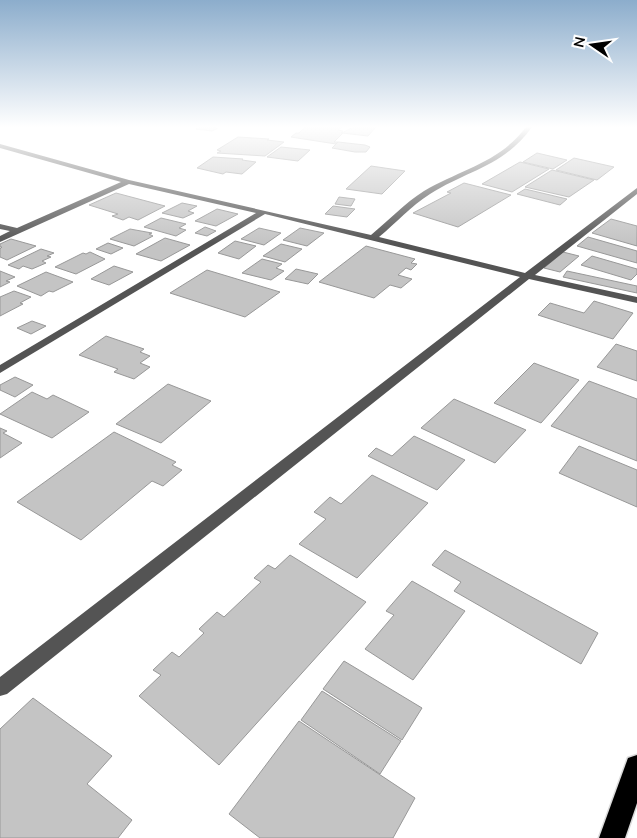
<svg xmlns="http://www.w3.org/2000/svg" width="637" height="838" font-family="'Nunito Sans',sans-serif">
	<rect width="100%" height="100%" fill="#fff"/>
	<g fill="#c4c4c4" stroke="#989898">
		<polygon points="201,127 210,127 218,128 212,131 196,129"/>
		<polygon points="305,127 342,127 338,130 343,131 341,133 343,133 334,142 338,142 336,144 291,137 296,133 299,133"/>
		<polygon points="353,127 376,127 368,136 342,133"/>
		<polygon points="238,137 269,139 267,140 284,142 265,156 217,153 221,151 217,150"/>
		<polygon points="338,142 365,145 370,147 366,152 355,152 332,148"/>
		<polygon points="281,147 310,150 298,161 267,157"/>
		<polygon points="537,153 567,160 553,169 523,162"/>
		<polygon points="213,157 243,159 242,160 256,162 242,174 226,172 223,174 197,168"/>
		<polygon points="574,158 614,167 597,180 556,170"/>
		<polygon points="520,162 549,169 512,192 482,184"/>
		<polygon points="371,166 405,171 382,194 346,189"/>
		<polygon points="552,170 594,180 569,197 525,187"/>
		<polygon points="464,183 511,195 458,227 413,213 451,193 447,192"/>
		<polygon points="525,189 567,199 560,205 517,194"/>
		<polygon points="116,193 165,206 138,220 129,217 123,220 112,216 118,214 89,205"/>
		<polygon points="339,197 355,199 351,206 335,204"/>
		<polygon points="182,203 197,206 188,211 194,213 183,218 162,213"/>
		<polygon points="333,206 355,209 347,217 325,214"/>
		<polygon points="217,209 238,214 216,226 195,221"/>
		<polygon points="161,218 186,224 179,228 186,230 176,236 144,227"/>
		<polygon points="611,219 637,226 637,246 592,233"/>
		<polygon points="205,227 216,231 207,236 195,233"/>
		<polygon points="259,228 281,233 264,245 241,239"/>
		<polygon points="300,228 324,233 307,246 283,240"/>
		<polygon points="130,229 152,233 149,234 153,236 134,246 110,239"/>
		<polygon points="588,237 637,251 637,263 577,246"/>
		<polygon points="165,238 190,245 161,261 136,254"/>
		<polygon points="11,239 36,246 7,260 0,257 0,249 2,247 0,247 0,244"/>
		<polygon points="235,241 256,246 239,259 218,253"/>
		<polygon points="108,243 123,248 111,254 96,249"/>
		<polygon points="281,244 302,249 285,262 263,256"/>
		<polygon points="366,246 415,259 411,263 417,264 411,270 406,268 398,275 412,279 401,288 390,285 374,298 319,282"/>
		<polygon points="41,249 54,253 47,256 51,257 42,261 46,263 32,269 23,266 19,269 8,265"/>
		<polygon points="90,252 105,259 76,274 55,267 83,253 86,254"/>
		<polygon points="563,252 579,256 560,272 544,268"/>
		<polygon points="592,256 637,269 637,274 631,280 581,265"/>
		<polygon points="262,259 282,264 276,268 284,271 271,280 242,273"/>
		<polygon points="114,266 133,272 109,285 91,279"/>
		<polygon points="296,269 318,274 308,284 285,279"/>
		<polygon points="207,270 280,292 245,317 170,293"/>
		<polygon points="0,271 15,277 6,281 10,282 0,287"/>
		<polygon points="567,271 637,286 637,293 563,277"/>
		<polygon points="46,272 73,282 53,292 49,291 41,296 17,286"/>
		<polygon points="14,291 31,297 20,303 23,304 0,316 0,297"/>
		<polygon points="594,301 633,313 613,339 538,315 550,303 584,313"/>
		<polygon points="32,321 46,326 31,334 17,328"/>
		<polygon points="106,336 144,349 140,352 150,356 140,363 150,367 134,379 114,372 118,369 79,355"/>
		<polygon points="616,344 637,351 637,381 597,367"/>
		<polygon points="534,363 579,380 541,423 494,403"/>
		<polygon points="15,377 33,385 15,397 0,390 0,385"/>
		<polygon points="589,381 637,399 637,461 551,426"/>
		<polygon points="168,384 211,401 161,443 116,424"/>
		<polygon points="32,392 47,399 53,395 89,412 52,438 0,414"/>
		<polygon points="454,399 526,430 495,463 421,428"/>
		<polygon points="0,428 7,431 3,433 22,443 0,458"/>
		<polygon points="114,432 176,462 172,465 182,470 163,486 152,481 81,540 17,502"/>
		<polygon points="414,436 465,460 437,490 368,456 376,448 392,456"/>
		<polygon points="579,446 637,470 637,507 559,473"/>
		<polygon points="372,475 428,503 357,578 299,544 326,519 314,512 330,497 341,504"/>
		<polygon points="445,550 598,633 581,664 454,591 461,582 432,565"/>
		<polygon points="290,555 366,602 219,765 139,696 161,675 153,670 172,652 179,657 204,633 199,629 217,612 224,617 261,582 254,578 268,565 275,569"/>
		<polygon points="412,581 465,611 413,680 365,649 394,615 386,611"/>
		<polygon points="344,661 422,708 402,740 323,689"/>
		<polygon points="322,691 401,741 380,774 301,720"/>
		<polygon points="33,698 112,756 87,784 132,820 118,838 0,838 0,729"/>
		<polygon points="299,721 415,798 393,838 260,838 229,814"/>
	</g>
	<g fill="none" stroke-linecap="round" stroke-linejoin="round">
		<defs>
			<polygon id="highway" points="637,755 637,803 625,838 599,838 628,758"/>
		</defs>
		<use href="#highway" stroke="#dbdbdb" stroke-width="3"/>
		<path fill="#545454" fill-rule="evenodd" d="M526 127H532C503 167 468 170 430 194 411 206 396 223 379 237L525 273 637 188V194L535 275 637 297V303L529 279 7 694 0 696V677L520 277 265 214 0 373V365L256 213 129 184 0 242V236L10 231 0 229V224L17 228 121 182 0 148V144L129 180 371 235C389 220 405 203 424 191 461 169 499 163 526 127Z"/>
		<use href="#highway" fill="#000" fill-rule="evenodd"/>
	</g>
	<linearGradient id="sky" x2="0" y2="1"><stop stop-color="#8cadcc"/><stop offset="0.52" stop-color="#fff"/><stop offset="1" stop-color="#fff" stop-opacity="0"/></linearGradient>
	<rect width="637" height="244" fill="url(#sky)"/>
	<g transform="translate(592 45) rotate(283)" stroke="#ffffff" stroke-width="4" paint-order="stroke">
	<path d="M0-4L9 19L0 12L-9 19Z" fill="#000000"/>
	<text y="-8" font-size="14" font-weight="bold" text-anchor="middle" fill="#000000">N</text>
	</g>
</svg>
